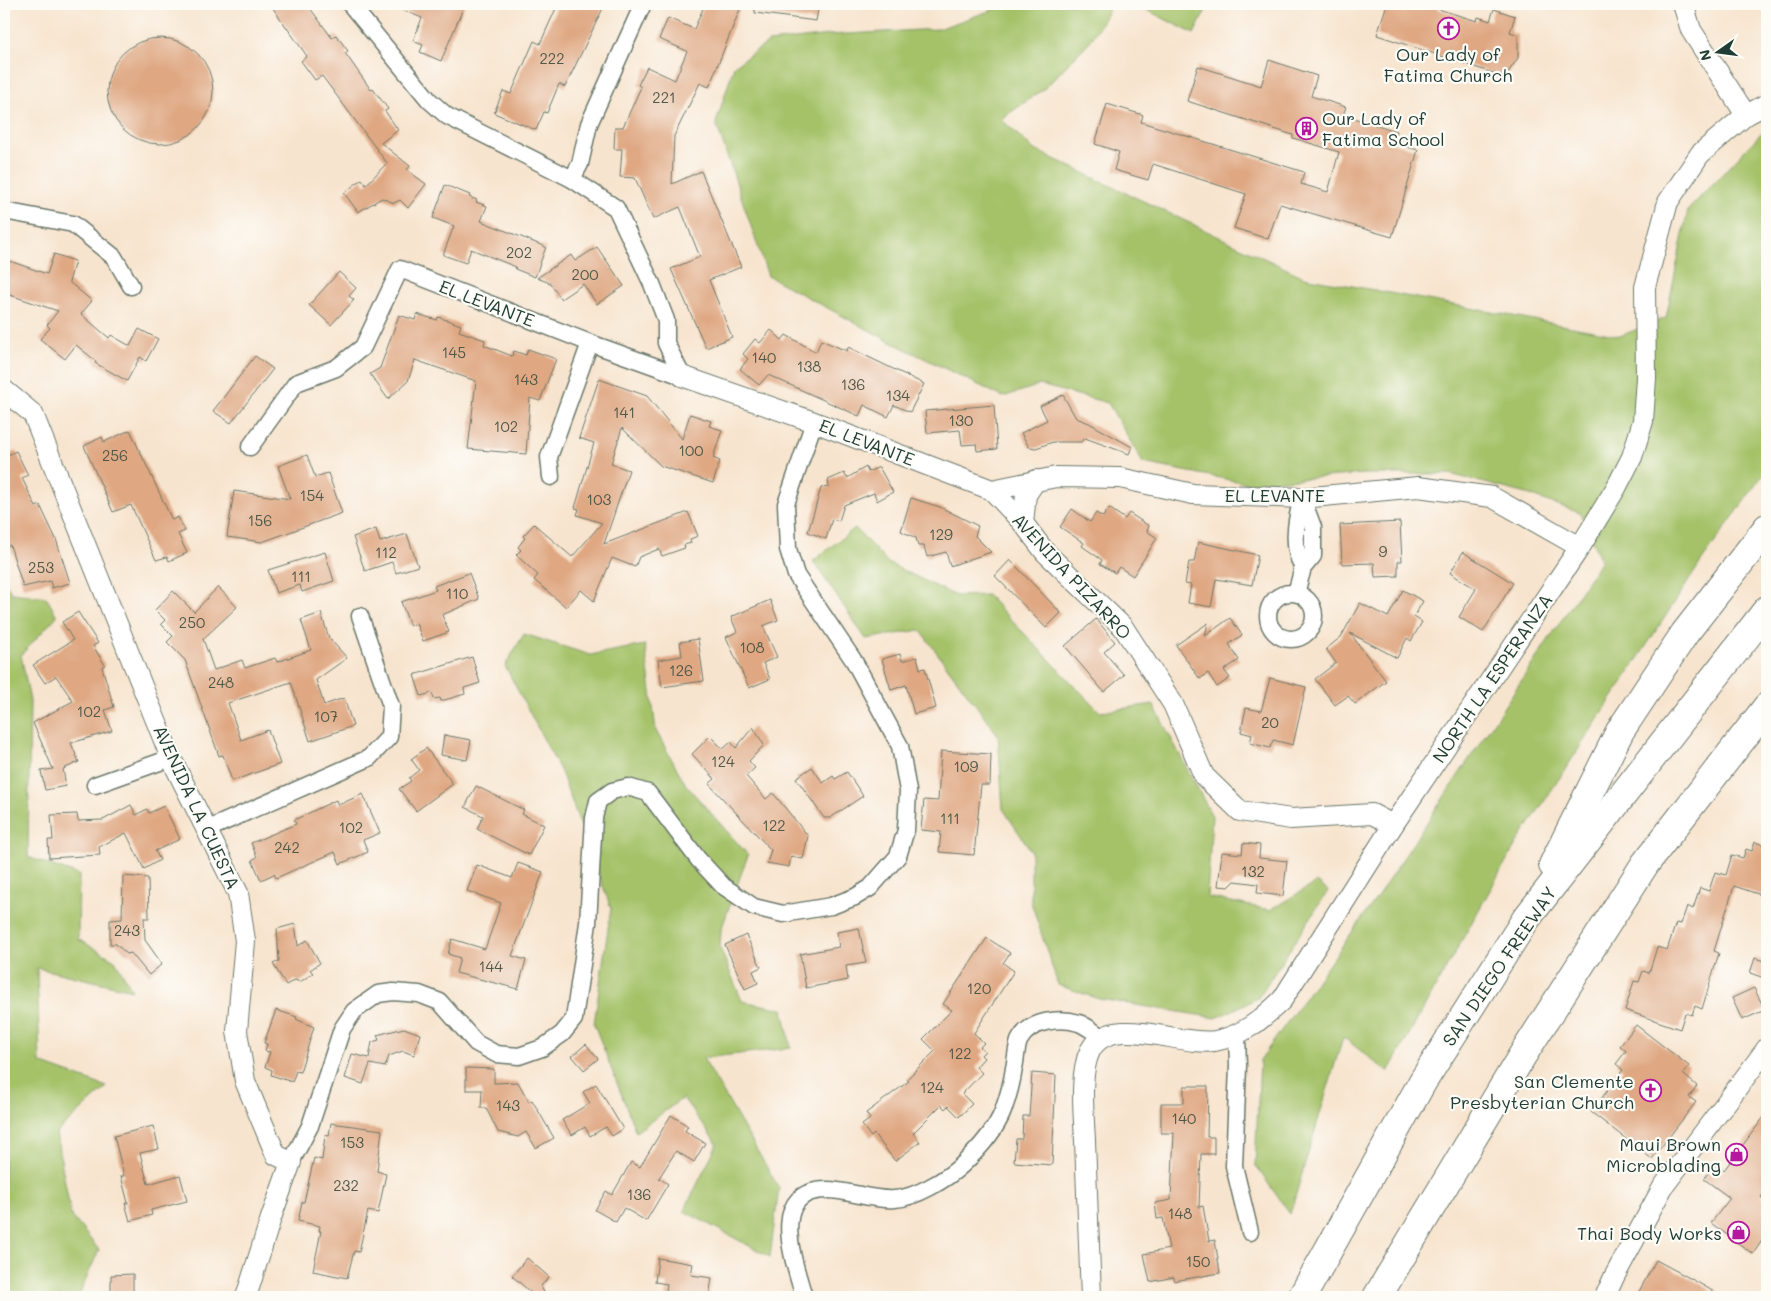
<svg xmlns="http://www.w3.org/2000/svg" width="1771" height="1301" font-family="Mali,sans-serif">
	<rect width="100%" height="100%" fill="#fdfcf7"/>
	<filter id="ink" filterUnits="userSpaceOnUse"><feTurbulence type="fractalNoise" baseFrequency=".02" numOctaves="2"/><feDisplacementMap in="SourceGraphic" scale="10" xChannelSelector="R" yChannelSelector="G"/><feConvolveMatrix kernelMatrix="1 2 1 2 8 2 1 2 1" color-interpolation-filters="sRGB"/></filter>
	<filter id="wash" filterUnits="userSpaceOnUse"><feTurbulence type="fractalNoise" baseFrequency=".0096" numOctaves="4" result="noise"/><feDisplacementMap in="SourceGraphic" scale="20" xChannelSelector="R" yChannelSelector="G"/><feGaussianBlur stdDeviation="1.12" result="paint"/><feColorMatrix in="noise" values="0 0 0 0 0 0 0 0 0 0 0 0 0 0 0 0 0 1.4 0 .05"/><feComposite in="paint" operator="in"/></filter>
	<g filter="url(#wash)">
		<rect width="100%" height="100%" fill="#f7e4ce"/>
		<g fill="#a5c269" stroke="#62804e">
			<polygon points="1009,4 1112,4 1092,39 1044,89 1001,119 1033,149 1304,277 1620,336 1666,318 1688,210 1767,127 1767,469 1703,559 1513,849 1388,1072 1343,1037 1290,1214 1255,1165 1260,1060 1378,896 1601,561 1580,513 1527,494 1450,474 1364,474 1246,483 1143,463 1108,403 1040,385 1003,397 889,341 768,276 716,123 734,66 769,42 829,35 938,29"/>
			<polygon points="1135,4 1209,4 1194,34"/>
			<polygon points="855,528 888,563 956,596 987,595 1100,712 1153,704 1212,816 1207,897 1270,910 1317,882 1328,891 1258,998 1216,1018 1099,999 1058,985 1031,902 1031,851 1003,809 998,735 920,630 866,639 813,561"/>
			<polygon points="4,580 12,593 46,597 57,616 21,655 30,701 28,857 79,875 78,939 115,960 132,990 37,968 40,1063 107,1087 56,1133 71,1215 99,1250 78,1297 4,1297"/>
			<polygon points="524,634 590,655 645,645 656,731 686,785 748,855 721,930 720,948 742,1001 783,1009 791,1048 703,1058 779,1188 770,1257 684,1211 717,1144 683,1098 636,1132 594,1024 611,908 561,772 505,666"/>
		</g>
		<g id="blocks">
			<g fill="#dfa782">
				<polygon points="270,4 307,4 332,38 336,35 348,51 345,53 371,90 373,89 388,109 385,111 398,130 381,143 410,166 407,170 426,184 408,208 400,200 394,203 382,198 358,212 344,193 362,179 366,185 387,163 322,76 315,80 301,61 307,56"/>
				<polygon points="388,4 465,4 441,61 420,52 423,45 413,41 422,18"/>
				<polygon points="558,4 605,4 565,87 559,84 547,113 544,112 536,130 494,113 503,91 511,94 534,41 540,44"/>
				<polygon points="705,4 742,4 709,87 700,83 674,136 672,184 701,171 741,267 709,280 732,337 706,348 671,269 700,257 680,207 653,219 635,178 620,177 622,149 614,149 615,127 623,127 641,87 638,85 647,67 675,80 687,51 659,39 668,18 694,29"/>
				<polygon points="755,4 819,4 816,21 755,13"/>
				<polygon points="1387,4 1439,4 1438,9 1477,21 1478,17 1490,21 1494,9 1515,16 1510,32 1518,35 1518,58 1505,77 1377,35"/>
				<circle cx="160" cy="91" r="53"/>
				<polygon points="1269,60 1317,76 1311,96 1346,107 1343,115 1397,131 1393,143 1418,150 1392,237 1280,204 1268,239 1234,228 1246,194 1153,164 1148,180 1114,170 1119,152 1095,144 1107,104 1143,115 1141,122 1304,172 1301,184 1328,192 1339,152 1293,138 1293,135 1187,101 1198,66 1261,86"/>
				<polygon points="445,185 470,195 469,197 477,200 476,202 487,206 481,221 546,247 535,277 515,269 516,267 471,249 466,263 443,255 454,226 433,218"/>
				<polygon points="597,247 624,286 597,304 583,284 561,299 550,283 537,278 571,255 575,261"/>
				<polygon points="54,254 75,261 69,282 92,301 81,314 109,338 111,335 130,346 139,329 158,339 146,361 140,357 127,381 95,363 96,361 76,345 65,359 40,339 50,328 47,325 58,311 4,293 4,259 47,274"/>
				<polygon points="339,272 356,288 349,296 354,300 331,325 309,305"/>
				<polygon points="417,314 437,320 438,317 461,325 459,331 485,340 484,345 512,356 514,351 526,355 528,349 556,359 540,401 530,398 526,454 468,449 476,381 415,360 408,381 388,399 370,374 380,368 399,315 415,320"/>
				<polygon points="771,330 782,340 786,335 816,352 821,340 847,351 848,347 924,384 910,412 894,405 888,417 864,405 859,416 768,375 759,385 740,369 748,359 743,354 755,339 760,343"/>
				<polygon points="255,356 273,369 231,423 213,411"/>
				<polygon points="599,379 647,396 682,439 690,414 711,421 709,426 722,430 713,458 720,461 713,483 661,466 622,428 611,464 629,470 604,544 688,512 698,536 690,539 691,543 684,545 685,548 662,556 659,549 639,557 635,567 612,558 594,601 581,590 566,607 534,580 538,575 516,555 521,550 518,547 525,538 523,536 534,524 572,557 602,523 577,515 579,509 575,508 594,443 579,438"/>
				<polygon points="1063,395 1076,418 1089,423 1132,447 1129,454 1085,438 1081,442 1053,442 1036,448 1029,447 1021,433 1047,420 1040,406"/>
				<polygon points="994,405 997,449 977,451 976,444 962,445 960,430 927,433 925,411"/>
				<polygon points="130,430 172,520 178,517 185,531 178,534 187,553 169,561 167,557 156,560 131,505 113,512 84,446 102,437 104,442"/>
				<polygon points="16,451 28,475 22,478 36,507 40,505 56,539 70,583 52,588 50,581 23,587 10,545 4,548 4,457"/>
				<polygon points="307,455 315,477 328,473 342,513 262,542 227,537 234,491 290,499 278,466"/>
				<polygon points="866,467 868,472 879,467 893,492 877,501 874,493 844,505 839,521 832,519 826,539 808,532 821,488 829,487 828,480 844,473 847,478"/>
				<polygon points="911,498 940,507 978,526 975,536 991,552 950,566 946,552 927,557 924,546 918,546 916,538 901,531"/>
				<polygon points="1109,508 1125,519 1129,513 1149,526 1147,531 1157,538 1133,576 1119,567 1115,573 1100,564 1102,560 1082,546 1084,543 1060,527 1072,509 1090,522 1096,513 1103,517"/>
				<polygon points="1400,522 1402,561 1398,561 1398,576 1375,577 1374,563 1342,564 1340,525"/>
				<polygon points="376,529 380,542 407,534 418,566 396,573 392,562 365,571 353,537"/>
				<polygon points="1198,542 1258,555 1252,585 1216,579 1211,607 1188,603 1191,585 1185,584 1189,562 1194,562"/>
				<polygon points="325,552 334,581 302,592 300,585 276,593 268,570"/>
				<polygon points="1463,552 1513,583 1483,632 1459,617 1476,589 1450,573"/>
				<polygon points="1010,560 1061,613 1046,628 995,576"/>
				<polygon points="469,573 479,599 442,615 449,632 423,641 416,623 410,626 401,602 436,590 434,586"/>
				<polygon points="218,587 237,607 203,639 214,670 242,660 245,668 275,658 277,662 311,650 301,620 321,613 329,638 347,658 316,680 324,705 344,698 353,726 310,741 291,682 228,703 241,740 268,730 280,764 232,781 223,755 219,756 185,660 167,642 173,636 161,624 165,620 155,610 173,591 194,612"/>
				<polygon points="1403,590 1423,601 1414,617 1422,622 1411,641 1407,638 1397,658 1350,633 1386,681 1355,704 1348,696 1335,705 1315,679 1336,663 1326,649 1341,637 1360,603 1388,617"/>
				<polygon points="770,600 778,620 763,626 777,657 763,663 770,679 749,688 726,637 737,632 731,617"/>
				<polygon points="78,612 98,643 93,646 105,665 102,667 114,707 105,710 112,731 71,743 79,762 63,769 66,786 45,790 41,771 53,769 33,723 73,701 56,676 45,683 33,665 73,640 62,622"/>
				<polygon points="1230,618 1242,635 1229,644 1239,660 1224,670 1230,678 1217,687 1208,673 1200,679 1176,645 1208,623 1205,636"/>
				<polygon points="1096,619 1115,642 1104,652 1124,675 1104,692 1065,646"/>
				<polygon points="698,639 704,681 662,687 658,660 682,656 680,642"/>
				<polygon points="900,654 902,661 917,657 920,669 925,668 936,708 914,714 906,685 891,690 882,659"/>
				<polygon points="472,657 480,683 464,688 465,694 441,701 440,698 434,699 432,693 421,696 414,675"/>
				<polygon points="1270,678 1306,687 1293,745 1273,740 1270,748 1250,743 1252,735 1241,732 1246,708 1261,711"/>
				<polygon points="753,727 764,745 749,761 755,768 746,776 766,799 773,793 808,836 803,859 791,856 789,867 767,863 771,850 709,784 715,779 692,754 710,736 723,749 731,742 736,748"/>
				<polygon points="444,735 471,740 467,760 441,755"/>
				<polygon points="426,748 453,784 416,811 399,789 411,781 409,778 419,770 411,759"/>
				<polygon points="941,751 991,754 990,785 981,785 974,855 939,852 941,832 921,830 924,800 938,801"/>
				<polygon points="812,767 823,783 833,776 835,779 847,772 863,796 830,818 824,818 796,778"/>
				<polygon points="476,786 524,810 522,814 544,825 529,855 477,829 483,816 465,807"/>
				<polygon points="363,794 380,833 363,840 368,852 340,864 335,852 276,878 274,874 261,880 252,860 257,857 251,843 296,824 294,820 336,800 338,805"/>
				<polygon points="131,805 136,815 147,809 149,813 164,806 180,839 155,851 160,860 144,869 126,833 99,847 100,855 49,858 48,840 53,840 51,815 77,814 78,821 103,820"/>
				<polygon points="1755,842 1767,846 1767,897 1734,886 1714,951 1719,953 1702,1009 1695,1006 1692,1015 1685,1013 1680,1029 1625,1010 1634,981 1639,982 1643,971 1649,973 1657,947 1667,950 1676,923 1681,924 1687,906 1693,909 1700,888 1709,891 1715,872 1726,875 1732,855 1743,858 1746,849 1752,851"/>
				<polygon points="1243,843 1260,845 1259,858 1287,861 1283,896 1257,893 1258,884 1235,881 1229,887 1218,886 1222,852 1242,854"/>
				<polygon points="518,863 543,872 512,956 526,960 518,989 456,973 460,958 448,954 452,939 485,949 501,903 467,891 477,865 512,878"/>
				<polygon points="123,876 148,878 149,918 144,918 145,940 162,964 149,975 131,953 127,954 116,944 110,944 110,920 122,919"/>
				<polygon points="295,924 298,946 307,940 320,963 310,970 313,973 300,982 295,980 286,985 273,964 279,961 277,929"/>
				<polygon points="859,928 866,963 846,966 848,980 806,988 800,954 839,947 837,932"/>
				<polygon points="746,935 761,967 753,971 758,983 745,989 725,945"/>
				<polygon points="987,938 1010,953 1003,963 1014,971 974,1033 984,1043 980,1047 985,1051 981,1055 984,1058 976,1067 982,1073 962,1094 972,1104 959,1117 948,1106 945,1109 941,1105 913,1133 920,1142 895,1161 874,1134 871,1137 862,1125 870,1119 866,1113 909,1081 907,1079 935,1051 923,1039 952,1010 943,1004"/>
				<polygon points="1755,958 1767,962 1767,979 1750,973"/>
				<polygon points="1754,988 1765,1010 1742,1020 1732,998"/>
				<polygon points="276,1010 297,1017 296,1019 314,1027 300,1072 296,1071 292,1082 271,1075 272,1070 265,1067 270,1052 265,1051 267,1044 264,1043"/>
				<polygon points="1636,1025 1689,1066 1683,1074 1697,1086 1689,1097 1696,1102 1652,1159 1591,1112 1623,1070 1616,1064 1626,1051 1620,1046"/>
				<polygon points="404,1028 420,1034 414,1055 403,1051 389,1056 385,1067 370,1064 363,1084 345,1078 352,1054 369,1058 372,1042 379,1040 377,1035"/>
				<polygon points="586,1044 598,1059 584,1070 572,1056"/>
				<polygon points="466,1068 494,1069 494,1083 518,1082 529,1102 532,1100 554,1138 536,1148 526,1132 518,1137 498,1132 486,1108 481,1108 482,1090 466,1090"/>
				<polygon points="1032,1073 1056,1075 1052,1165 1014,1162 1016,1139 1022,1139 1023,1116 1029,1116"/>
				<polygon points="596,1084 623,1129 612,1136 606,1127 590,1136 585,1127 572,1135 562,1120 590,1103 583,1092"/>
				<polygon points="1184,1086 1208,1086 1207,1137 1214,1137 1214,1154 1201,1154 1199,1207 1203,1206 1209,1241 1215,1240 1220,1273 1174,1281 1174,1277 1150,1282 1144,1254 1169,1249 1163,1218 1157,1219 1155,1203 1171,1200 1174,1133 1161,1133 1161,1103 1184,1103"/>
				<polygon points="1767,1113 1767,1189 1761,1197 1767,1202 1767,1233 1753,1254 1711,1223 1730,1198 1704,1179 1715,1163 1724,1170"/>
				<polygon points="671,1115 688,1126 685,1131 705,1143 694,1162 676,1151 659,1178 668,1184 646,1221 624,1208 616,1222 595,1210 606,1191 612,1195 631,1162 640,1167"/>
				<polygon points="331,1123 382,1130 377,1171 386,1174 378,1213 368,1211 359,1252 354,1251 347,1278 313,1271 321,1231 319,1231 320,1226 298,1221 302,1202 304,1202 314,1158 322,1160 325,1135 329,1136"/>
				<polygon points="153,1126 159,1149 140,1153 148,1184 180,1175 187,1201 151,1210 152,1215 130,1221 125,1203 128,1203 121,1176 124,1176 114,1136"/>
				<polygon points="527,1258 549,1277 541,1286 546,1297 536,1297 512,1276"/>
				<polygon points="658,1258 693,1264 691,1275 712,1278 709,1297 665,1297 667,1284 655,1282"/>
				<polygon points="1656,1260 1697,1282 1723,1297 1636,1297"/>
				<polygon points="133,1274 133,1297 111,1297 111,1275"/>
			</g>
		</g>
	</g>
	<g filter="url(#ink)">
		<use href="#blocks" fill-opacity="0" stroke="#6b776a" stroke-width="1"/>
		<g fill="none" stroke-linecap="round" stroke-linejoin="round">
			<defs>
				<g id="minor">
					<polyline points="350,4 429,100 447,116 572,179 616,208 652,284 666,320 666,343 682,376"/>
					<polyline points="572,179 580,164 589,124 643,4"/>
					<polyline points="4,211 73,224 114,257 131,286"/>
					<polyline points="250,447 296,383 336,368 363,347 400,269 590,343 682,376"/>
					<polyline points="551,477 549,457 590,343"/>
					<path d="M1302 498C1296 520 1291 547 1303 568"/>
					<polyline points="1296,593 1303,568 1313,556 1313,527 1302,498"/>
					<circle cx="1291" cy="616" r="23"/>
					<polyline points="95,785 171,758"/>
					<polyline points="206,830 369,758 389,737 391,706 360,616"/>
					<polyline points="1237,1036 1238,1066 1234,1166 1250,1232"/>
					<polyline points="291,1162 310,1126 342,1029 354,1011 378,994 393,992 419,994 440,1002 476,1043 496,1054 519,1056 542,1048 562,1034 574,1019 588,923 594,818 598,801 612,791 628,787 648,793 698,859 723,886 754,907 783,914 831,906 855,897 870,888 898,856 906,830 908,791 900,746 854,661 796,575 788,549 786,504 814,422"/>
					<path d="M804 1297C795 1264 766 1190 827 1190 849 1190 873 1201 895 1199 915 1198 947 1179 962 1165 978 1150 995 1132 1003 1111 1008 1097 1012 1083 1014 1068 1016 1060 1016 1049 1019 1041 1029 1020 1060 1017 1079 1023 1087 1026 1095 1033 1102 1037"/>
				</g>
				<g id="tertiary">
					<polyline points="1683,4 1691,30 1746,115"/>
					<polyline points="682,376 814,422 992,490 1056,477 1120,478 1193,494 1302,498 1418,487 1492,497 1580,547"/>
					<polyline points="4,390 33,414 171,758 238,893 245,941 237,1031 245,1081 276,1155 291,1162 271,1218 246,1297"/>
					<polyline points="992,490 1023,523 1045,552 1123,627 1173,704 1204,776 1240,811 1291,819 1372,814 1393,825"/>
					<polyline points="1023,523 1026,495 1036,480"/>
					<path d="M1091 1297C1089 1245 1087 1193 1085 1141 1084 1116 1079 1073 1090 1051 1110 1011 1181 1047 1215 1041 1243 1036 1262 1019 1282 1000L1393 825 1580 547 1616 488 1632 457 1643 421 1646 378 1645 287 1668 202 1700 154 1746 115 1767 104"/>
					<polyline points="1605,1297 1614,1277 1663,1187 1767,1048"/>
				</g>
				<g id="motorway">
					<polyline points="1553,865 1620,731 1685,633 1767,528"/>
					<polyline points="1302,1297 1423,1081 1526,919 1767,610"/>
					<polyline points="1377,1297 1522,1056 1645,864 1767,707"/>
				</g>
			</defs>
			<use href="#minor" stroke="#6b776a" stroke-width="19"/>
			<use href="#tertiary" stroke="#6b776a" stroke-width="22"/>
			<use href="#motorway" stroke="#6b776a" stroke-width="30"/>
			<use href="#minor" stroke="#fff" stroke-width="16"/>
			<use href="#tertiary" stroke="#fff" stroke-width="20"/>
			<use href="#motorway" stroke="#fff" stroke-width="28"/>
		</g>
	</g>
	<defs>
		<symbol id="church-ring" viewBox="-11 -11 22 22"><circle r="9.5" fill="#fdfcf7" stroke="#b5179e" stroke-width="1.5"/><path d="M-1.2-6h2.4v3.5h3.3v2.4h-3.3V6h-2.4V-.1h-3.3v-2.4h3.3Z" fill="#b5179e"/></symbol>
		<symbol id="building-ring" viewBox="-11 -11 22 22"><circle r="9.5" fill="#fdfcf7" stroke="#b5179e" stroke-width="1.5"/><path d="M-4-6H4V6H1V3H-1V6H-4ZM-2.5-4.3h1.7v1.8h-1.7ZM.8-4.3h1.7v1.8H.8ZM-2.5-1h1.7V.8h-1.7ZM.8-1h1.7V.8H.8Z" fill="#b5179e"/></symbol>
		<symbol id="shop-ring" viewBox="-11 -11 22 22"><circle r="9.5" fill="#fdfcf7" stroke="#b5179e" stroke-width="1.5"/><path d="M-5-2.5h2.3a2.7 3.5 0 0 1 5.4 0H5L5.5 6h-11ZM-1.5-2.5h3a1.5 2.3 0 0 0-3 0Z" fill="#b5179e"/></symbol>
	</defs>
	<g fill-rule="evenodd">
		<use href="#church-ring" x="1436" y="16" width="25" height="25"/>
		<use href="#building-ring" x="1294" y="116" width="25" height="25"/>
		<use href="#church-ring" x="1638" y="1078" width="25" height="25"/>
		<use href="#shop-ring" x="1724" y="1142" width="25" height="25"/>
		<use href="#shop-ring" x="1726" y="1220" width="25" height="25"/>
	</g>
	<g text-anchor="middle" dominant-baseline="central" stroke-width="4.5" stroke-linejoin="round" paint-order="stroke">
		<g font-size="15" fill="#4f5848">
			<text x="552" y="58">222</text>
			<text x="664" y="97">221</text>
			<text x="519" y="252">202</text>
			<text x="585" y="274">200</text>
			<text x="454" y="352">145</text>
			<text x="764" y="357">140</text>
			<text x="809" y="366">138</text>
			<text x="526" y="379">143</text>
			<text x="853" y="384">136</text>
			<text x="898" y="395">134</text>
			<text x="624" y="412">141</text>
			<text x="961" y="420">130</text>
			<text x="506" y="426">102</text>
			<text x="691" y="450">100</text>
			<text x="115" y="455">256</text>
			<text x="312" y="495">154</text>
			<text x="599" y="499">103</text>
			<text x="260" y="520">156</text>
			<text x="941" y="534">129</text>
			<text x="1383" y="551">9</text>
			<text x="386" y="552">112</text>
			<text x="41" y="567">253</text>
			<text x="301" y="576">111</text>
			<text x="457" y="593">110</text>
			<text x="192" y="622">250</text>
			<text x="752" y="647">108</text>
			<text x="681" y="670">126</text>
			<text x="221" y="682">248</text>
			<text x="89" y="711">102</text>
			<text x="326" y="716">107</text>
			<text x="1270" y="722">20</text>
			<text x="723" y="761">124</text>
			<text x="966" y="766">109</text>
			<text x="950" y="818">111</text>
			<text x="774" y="825">122</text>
			<text x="351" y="827">102</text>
			<text x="287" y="847">242</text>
			<text x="1253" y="871">132</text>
			<text x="127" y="930">243</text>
			<text x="491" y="966">144</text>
			<text x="979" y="988">120</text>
			<text x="960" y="1053">122</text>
			<text x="932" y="1087">124</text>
			<text x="508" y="1105">143</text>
			<text x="1184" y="1118">140</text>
			<text x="352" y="1142">153</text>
			<text x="346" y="1185">232</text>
			<text x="639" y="1194">136</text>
			<text x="1180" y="1213">148</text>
			<text x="1198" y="1261">150</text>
		</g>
		<g font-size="18" fill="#1f3d34" stroke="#fdfcf7" text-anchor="end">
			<text x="1448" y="54" text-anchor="middle">Our Lady of<tspan x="1448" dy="21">Fatima Church</tspan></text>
			<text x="1322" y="118" text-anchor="start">Our Lady of<tspan x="1322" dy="21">Fatima School</tspan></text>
			<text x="1634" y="1081">San Clemente<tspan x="1634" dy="21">Presbyterian Church</tspan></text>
			<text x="1721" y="1144">Maui Brown<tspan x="1721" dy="21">Microblading</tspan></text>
			<text x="1722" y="1233">Thai Body Works</text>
		</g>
		<g font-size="18" fill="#1f3d34" stroke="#fdfcf7">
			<text transform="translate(487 303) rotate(21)">EL LEVANTE</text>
			<text transform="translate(867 442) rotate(21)">EL LEVANTE</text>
			<text x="1275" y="495">EL LEVANTE</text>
			<text transform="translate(1072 576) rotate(47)">AVENIDA PIZARRO</text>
			<text transform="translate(1492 678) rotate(-56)">NORTH LA ESPERANZA</text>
			<text transform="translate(197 807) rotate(65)">AVENIDA LA CUESTA</text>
			<text transform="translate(1499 966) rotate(-56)">SAN DIEGO FREEWAY</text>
		</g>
	</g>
	<rect width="1771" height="1301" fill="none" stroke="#fdfcf7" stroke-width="20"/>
	<g transform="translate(1718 52) rotate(256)" stroke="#fdfcf7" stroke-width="4" paint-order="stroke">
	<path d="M0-4L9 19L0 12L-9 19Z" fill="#1f3d34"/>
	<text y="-8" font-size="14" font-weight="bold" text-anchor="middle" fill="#1f3d34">N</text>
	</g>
</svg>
